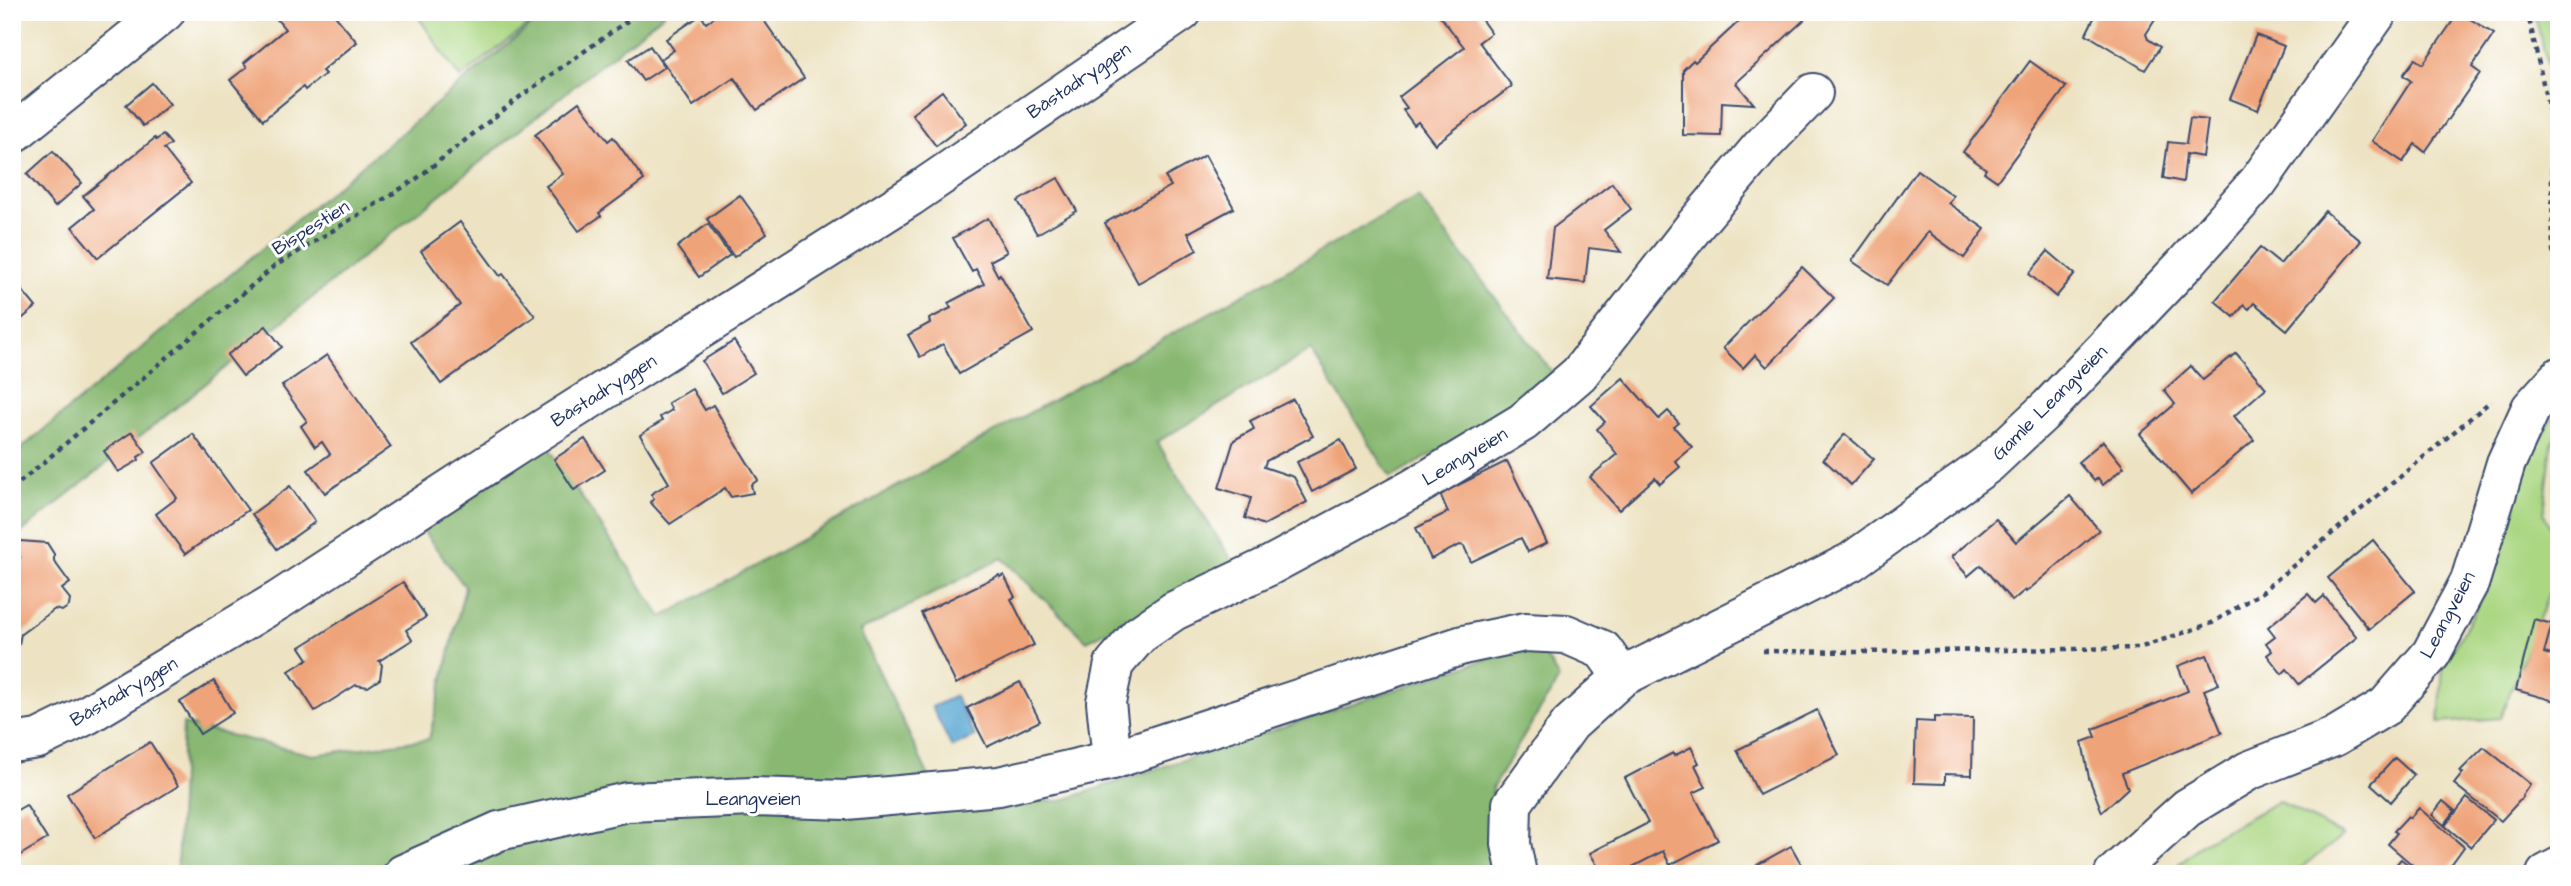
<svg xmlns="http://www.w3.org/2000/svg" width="2571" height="886" font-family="'Architects Daughter',sans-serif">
	<rect width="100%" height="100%" fill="#fff"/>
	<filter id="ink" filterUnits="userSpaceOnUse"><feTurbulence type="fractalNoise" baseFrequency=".0143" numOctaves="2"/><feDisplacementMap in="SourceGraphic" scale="14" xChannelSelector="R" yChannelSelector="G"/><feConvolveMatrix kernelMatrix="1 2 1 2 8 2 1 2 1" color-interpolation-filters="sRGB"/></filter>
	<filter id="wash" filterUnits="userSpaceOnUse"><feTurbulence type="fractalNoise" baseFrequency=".00686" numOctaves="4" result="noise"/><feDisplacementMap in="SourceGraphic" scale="28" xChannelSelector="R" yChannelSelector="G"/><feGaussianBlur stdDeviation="1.57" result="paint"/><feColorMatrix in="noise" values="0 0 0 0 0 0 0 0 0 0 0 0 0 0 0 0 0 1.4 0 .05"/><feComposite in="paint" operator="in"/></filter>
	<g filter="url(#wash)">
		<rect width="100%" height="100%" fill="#ede3c3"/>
		<g fill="#abd783" stroke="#638370" stroke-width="2">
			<polygon points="415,12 545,12 460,78"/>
			<polygon points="2534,12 2559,12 2559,111"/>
			<polygon points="2559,406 2559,432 2552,444 2544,514 2559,544 2559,568 2500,718 2439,723 2443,667 2488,588 2523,468"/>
			<polygon points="2279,801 2343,836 2293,874 2168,874 2202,843"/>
		</g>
		<g fill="#88b871" stroke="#527468" stroke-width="2">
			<polygon points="547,12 666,12 12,540 12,456"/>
			<polygon points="1418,197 1559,381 1391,478 1311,350 1157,442 1235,565 1087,641 1002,558 860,631 940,800 1060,801 1538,642 1559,679 1492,788 1491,874 177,874 183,724 313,755 429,739 465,587 418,524 542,438 662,617"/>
		</g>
		<polygon fill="#57a6d1" stroke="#396a98" stroke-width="2" points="955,696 975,736 952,748 932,707"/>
		<g id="blocks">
			<g fill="#efa378">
				<polygon points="271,12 332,12 357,42 322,71 325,74 305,90 303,87 263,120 230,80 247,67 244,63 285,29"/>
				<polygon points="721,12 758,12 804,78 757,110 734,78 693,106 661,59 674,50 666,39 701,15 706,23"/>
				<polygon points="1437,12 1476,12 1491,33 1479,42 1512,86 1435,144 1418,122 1414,125 1403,110 1407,108 1399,97 1464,47"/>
				<polygon points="1749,12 1755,19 1762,12 1797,12 1804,20 1736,83 1754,104 1722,102 1721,136 1683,135 1683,70 1693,60 1695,62"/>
				<polygon points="2097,12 2160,12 2146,34 2148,39 2160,47 2145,70 2086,34"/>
				<polygon points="2459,12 2494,34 2472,67 2480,73 2425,152 2415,144 2403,162 2372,141 2411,81 2403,75 2415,59 2423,64"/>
				<polygon points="2256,35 2284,46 2258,110 2230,99"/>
				<polygon points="650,46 664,67 643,81 628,60"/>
				<polygon points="2030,61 2066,87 1997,181 1984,172 1986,169 1963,152"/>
				<polygon points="152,83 170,104 143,126 126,105"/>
				<polygon points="942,91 966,123 936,146 912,114"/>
				<polygon points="579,102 608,141 613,137 644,180 599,213 601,216 579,231 546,186 563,174 535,135"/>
				<polygon points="2190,118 2208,120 2203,157 2186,154 2183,182 2163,178 2168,142 2186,144"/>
				<polygon points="163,135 171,144 164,149 191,183 98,258 72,227 94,209 83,196 155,138 156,140"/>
				<polygon points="53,151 82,183 55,207 27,174"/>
				<polygon points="1205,155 1234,208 1188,233 1197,250 1138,283 1105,223 1171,186 1165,177"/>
				<polygon points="1917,170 1953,196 1948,203 1985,229 1964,258 1928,232 1887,285 1852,261"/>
				<polygon points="1058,178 1077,211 1037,234 1018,201"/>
				<polygon points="1612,183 1631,209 1604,230 1621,252 1589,248 1585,283 1547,279 1553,228"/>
				<polygon points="740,195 767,233 734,257 707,219"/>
				<polygon points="2325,211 2361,241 2287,330 2254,303 2249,309 2244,305 2234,317 2215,301 2260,248 2280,264"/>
				<polygon points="988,218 1007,252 990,261 998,276 1000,274 1033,332 959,374 943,344 920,357 908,335 930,323 929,319 951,308 948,303 984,284 976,269 972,272 953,238"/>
				<polygon points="460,222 500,276 503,274 535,316 441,384 411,342 460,305 421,251"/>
				<polygon points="708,224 730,255 699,277 677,247"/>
				<polygon points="2048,251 2075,274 2056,297 2029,274"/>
				<polygon points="1802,267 1834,298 1767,367 1755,355 1743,368 1723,348"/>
				<polygon points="12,278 36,307 12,327"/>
				<polygon points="266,326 282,347 243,376 227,355"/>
				<polygon points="734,341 754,373 722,393 702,361"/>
				<polygon points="2236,353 2266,388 2234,416 2254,440 2191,494 2140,434 2175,404 2164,390 2191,366 2203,380"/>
				<polygon points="327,355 391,447 325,493 308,470 330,454 322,442 315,447 301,426 307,421 282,386"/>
				<polygon points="1623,378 1659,419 1668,411 1679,423 1674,427 1692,447 1675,461 1680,467 1660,484 1655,478 1619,510 1590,477 1617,454 1597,429 1605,422 1591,406"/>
				<polygon points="692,389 705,410 713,405 758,480 751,485 753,493 731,497 725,488 670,524 650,502 654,499 651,494 669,483 640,435 662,421 660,417 672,410 668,403"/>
				<polygon points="1293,399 1313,436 1266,461 1264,467 1294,477 1307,502 1264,525 1245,518 1251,498 1219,488 1234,440 1254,429 1250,421"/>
				<polygon points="132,432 146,452 138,457 139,460 118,472 104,451"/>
				<polygon points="193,434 248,510 185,554 156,514 177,498 153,463"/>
				<polygon points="1845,434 1874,459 1851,485 1823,459"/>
				<polygon points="585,439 605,470 574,490 554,459"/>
				<polygon points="1341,440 1356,469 1312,492 1297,462"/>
				<polygon points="2103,441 2124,467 2103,485 2098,478 2094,481 2078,462"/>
				<polygon points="1507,461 1547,543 1528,552 1521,538 1471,562 1464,546 1460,545 1431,559 1416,528 1448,512 1440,494"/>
				<rect x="2554" y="470" width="5" height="39"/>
				<polygon points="290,486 315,522 277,549 252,514"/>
				<polygon points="2070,496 2099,530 2026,592 2025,590 2012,601 1981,565 1968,576 1951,557 1996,519 2016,542"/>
				<polygon points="2373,540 2415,591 2369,629 2328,578"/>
				<polygon points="20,541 47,543 54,554 54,561 70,583 62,589 70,599 69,606 62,611 55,609 21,634 19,644 12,649 12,563 20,557 12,547"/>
				<polygon points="999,575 1000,577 1004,575 1015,597 1011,599 1034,645 956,684 921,613"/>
				<polygon points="403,582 426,617 406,630 412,640 379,661 382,665 380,679 368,687 356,685 315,711 289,671 308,659 300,647"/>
				<polygon points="2308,594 2316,603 2324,596 2357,637 2299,684 2287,669 2282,674 2267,655 2272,651 2266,643 2275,636 2268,627"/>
				<polygon points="2534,619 2552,624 2544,653 2559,657 2558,702 2516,690"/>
				<polygon points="2207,655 2219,684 2204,690 2222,733 2122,773 2128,788 2102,812 2089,778 2082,742 2096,737 2093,729 2188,691 2178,666"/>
				<polygon points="214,681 233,713 200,734 180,702"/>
				<polygon points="1020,682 1040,721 987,747 967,708"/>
				<polygon points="1817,710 1839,755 1759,795 1737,750"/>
				<polygon points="1934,717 1973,718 1972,775 1945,774 1945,784 1914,783 1916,721 1934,722"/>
				<polygon points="150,742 178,786 95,838 67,794"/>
				<polygon points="1691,747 1699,763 1695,765 1706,787 1693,793 1718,840 1670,865 1663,851 1619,874 1594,874 1591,868 1597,865 1590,853 1648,823 1625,778 1673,753 1674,756"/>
				<polygon points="2484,747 2530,784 2522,796 2523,797 2501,821 2454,784 2463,773 2460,771"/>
				<polygon points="2395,758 2414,775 2391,802 2371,784"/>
				<polygon points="2467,798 2494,820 2471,847 2445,826"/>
				<polygon points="2443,801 2455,811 2444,825 2432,815"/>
				<polygon points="26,805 47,839 17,857 12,849 12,813"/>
				<polygon points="2419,808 2464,847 2445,873 2423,874 2388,844 2397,833 2394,831 2408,816 2410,818"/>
				<polygon points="1791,846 1807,874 1762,874 1757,865"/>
				<polygon points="12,857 25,874 12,874"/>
				<polygon points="2401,859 2420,874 2388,874"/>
			</g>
		</g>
	</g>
	<g filter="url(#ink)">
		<use href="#blocks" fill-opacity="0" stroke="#3a4a6d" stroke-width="2"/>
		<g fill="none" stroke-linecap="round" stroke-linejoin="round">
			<defs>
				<g id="minor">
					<polyline points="12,135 165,12"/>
					<polyline points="12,743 38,739 87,715 279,600 516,446 910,197 1182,12"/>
					<polyline points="1112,760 1106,702 1114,664 1139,635 1174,611 1269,566 1412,489 1523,422 1579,374 1696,224 1760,148 1813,93"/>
					<polyline points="403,874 499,831 627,802 753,797 845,800 999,786 1112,760 1463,645 1525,632 1566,634 1603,650 1622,677"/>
					<polyline points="1517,874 1511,844 1512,804 1570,724 1622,677 1851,562 1988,464 2049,407 2185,264 2258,182 2378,12"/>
					<polyline points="2114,874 2187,808 2248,771 2334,737 2386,706 2431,654 2470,581 2506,463 2531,408 2559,377"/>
					<polyline points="2546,874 2559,867"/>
				</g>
			</defs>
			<use href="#minor" stroke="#3a4a6d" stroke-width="42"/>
			<g stroke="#3a4a6d" stroke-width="4.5" stroke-dasharray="5 5" stroke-linecap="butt">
				<polyline points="2524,12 2530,23 2551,120 2553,251 2559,266"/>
				<polyline points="12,489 275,266 415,180 521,96 640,12"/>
				<polyline points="1763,651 1860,652 2139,648 2212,623 2263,591 2491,401"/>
			</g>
			<use href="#minor" stroke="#fff" stroke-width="38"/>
		</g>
	</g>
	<g text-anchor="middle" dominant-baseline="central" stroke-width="6" stroke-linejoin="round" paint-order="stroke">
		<g font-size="19" fill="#1b2f5e" stroke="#fff">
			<text transform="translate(1079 81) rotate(-34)">Båstadryggen</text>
			<text transform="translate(311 228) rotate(-32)">Bispestien</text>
			<text transform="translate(604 391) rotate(-32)">Båstadryggen</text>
			<text transform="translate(2050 403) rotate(-45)">Gamle Leangveien</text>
			<text transform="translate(1465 457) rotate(-31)">Leangveien</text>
			<text transform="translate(2448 615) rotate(-62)">Leangveien</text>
			<text transform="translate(124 692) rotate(-30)">Båstadryggen</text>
			<text x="753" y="799">Leangveien</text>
		</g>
	</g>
	<rect width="2571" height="886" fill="none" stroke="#fff" stroke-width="42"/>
</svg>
